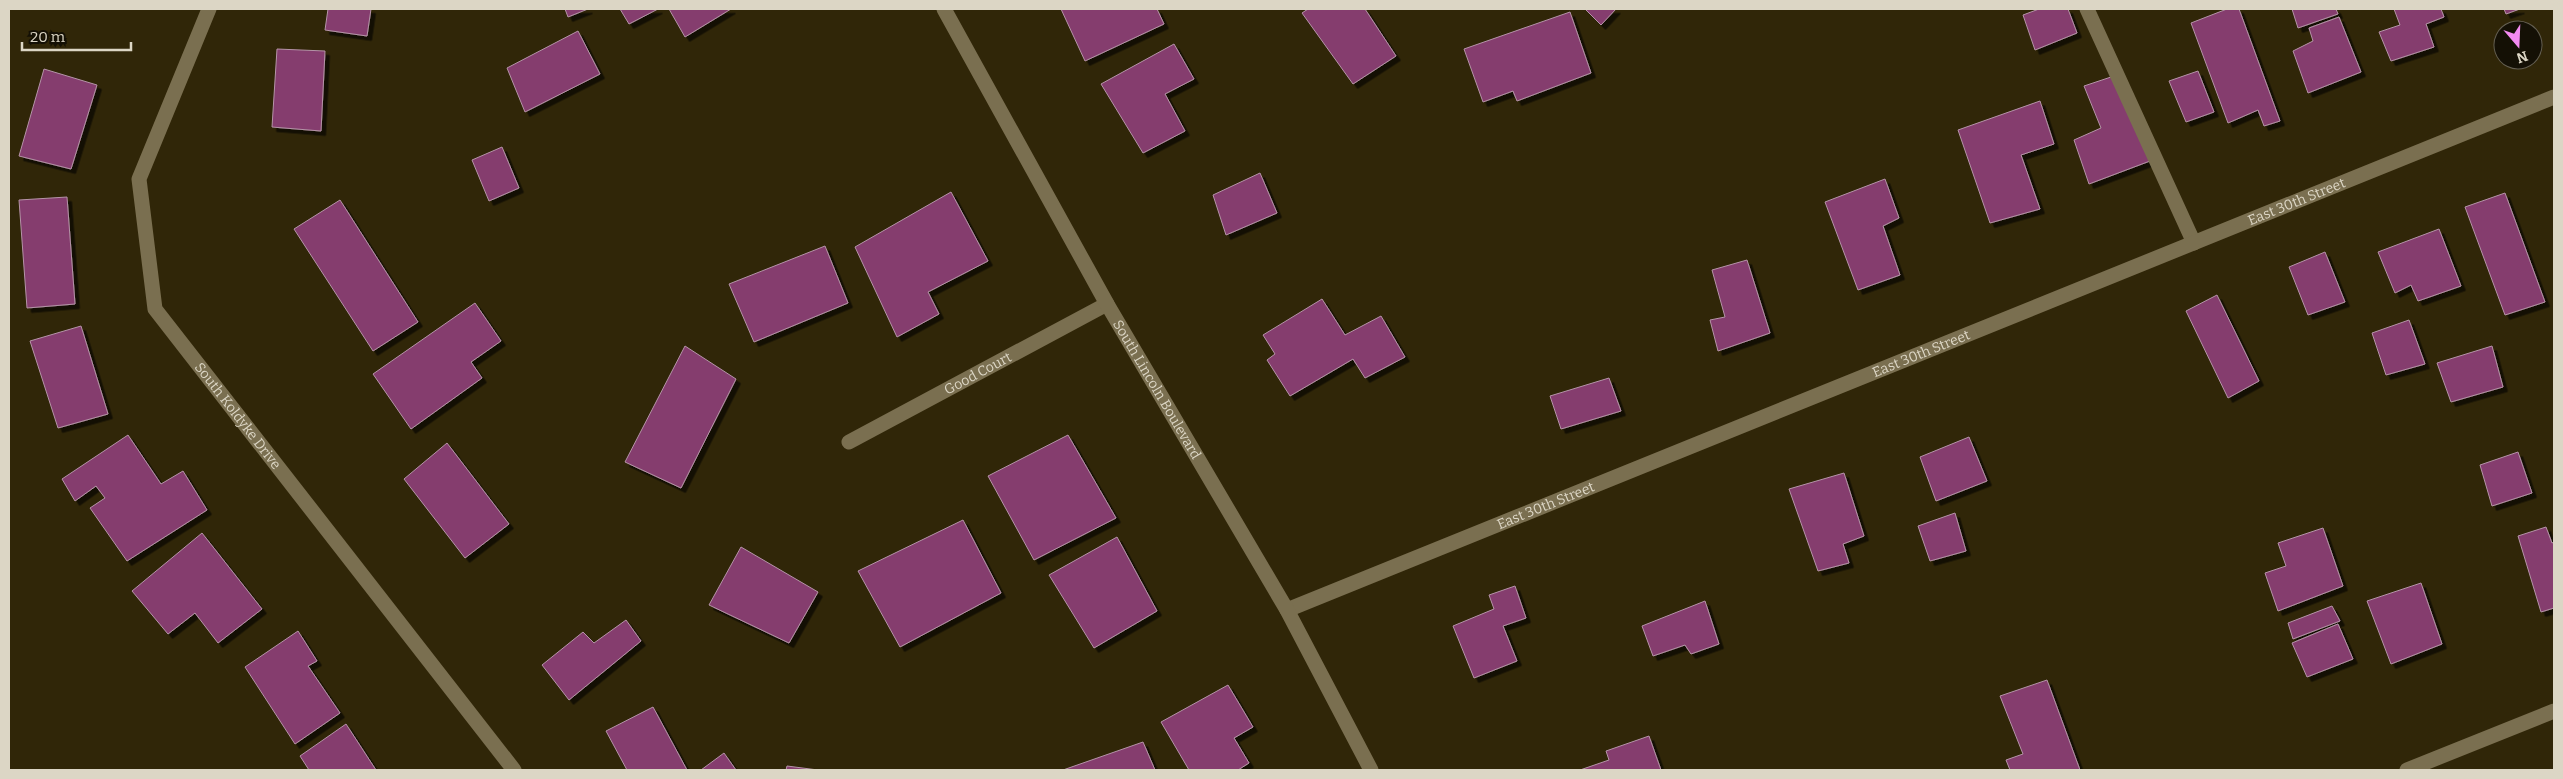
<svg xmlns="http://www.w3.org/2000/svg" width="2563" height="779" font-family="Bitter,serif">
	<defs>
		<filter id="shadow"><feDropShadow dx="4.5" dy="4.5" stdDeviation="0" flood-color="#0009"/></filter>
	</defs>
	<rect width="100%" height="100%" fill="#302608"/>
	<g fill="#853c6e" stroke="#b594a8" filter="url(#shadow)">
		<polygon points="328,9 371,9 367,36 325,30"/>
		<polygon points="565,9 588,9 568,17"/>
		<polygon points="620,9 658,9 629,24"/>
		<polygon points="669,9 731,9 685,37"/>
		<polygon points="1061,9 1157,9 1164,24 1085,61"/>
		<polygon points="1308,9 1365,9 1396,56 1353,84 1302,13"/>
		<polygon points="1585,9 1616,9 1601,25"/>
		<polygon points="2039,9 2068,9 2077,33 2035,50 2023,15"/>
		<polygon points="2227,9 2239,9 2280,121 2264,126 2258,110 2228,123 2191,23"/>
		<polygon points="2292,9 2336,9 2338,14 2298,28"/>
		<polygon points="2394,9 2441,9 2444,17 2426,24 2434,47 2391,61 2379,32 2400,25"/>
		<polygon points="2504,9 2520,9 2506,14"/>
		<polygon points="1570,12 1591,73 1517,101 1513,91 1483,102 1464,49"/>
		<polygon points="2339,17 2361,72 2308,93 2293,51 2313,41 2309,28"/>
		<polygon points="578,31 600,74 525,112 507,68"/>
		<polygon points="1174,44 1194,79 1165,94 1185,131 1143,153 1101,84"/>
		<polygon points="277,49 325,51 321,131 272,127"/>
		<polygon points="44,69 97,85 71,169 19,156"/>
		<polygon points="2198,71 2214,112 2186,122 2169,81"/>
		<polygon points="2117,75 2150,161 2089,184 2074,140 2101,128 2084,86"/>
		<polygon points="2040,101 2054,144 2021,155 2040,209 1990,223 1958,130"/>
		<polygon points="502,147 519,188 489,201 472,160"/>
		<polygon points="1260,173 1277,213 1226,235 1213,195"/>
		<polygon points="1885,179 1899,218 1883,226 1900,275 1858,290 1825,202"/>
		<polygon points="951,192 988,261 928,292 939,314 897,337 855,247"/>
		<polygon points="2505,193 2545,302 2505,315 2465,207"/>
		<polygon points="67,197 75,304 27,308 19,200"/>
		<polygon points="340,200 418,322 373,351 294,229"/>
		<polygon points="2439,229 2461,286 2418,301 2411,285 2395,293 2378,252"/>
		<polygon points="825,246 848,303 754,342 729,284"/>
		<polygon points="2325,252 2345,302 2308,315 2289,267"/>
		<polygon points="1747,260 1770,333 1718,351 1710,320 1725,317 1712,270"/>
		<polygon points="2217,295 2259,381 2228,398 2186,311"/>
		<polygon points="1322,299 1345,335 1381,316 1405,357 1365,378 1353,359 1290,396 1267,360 1275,354 1263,335"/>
		<polygon points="475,303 501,341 471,362 482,378 411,429 373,374"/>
		<polygon points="2409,320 2425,364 2386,375 2372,333"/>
		<polygon points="81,326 108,414 58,428 30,341"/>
		<polygon points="685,346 736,379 681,488 625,462"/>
		<polygon points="2492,346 2503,387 2451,402 2437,363"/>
		<polygon points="1609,378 1621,411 1561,429 1550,396"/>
		<polygon points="128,435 161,484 183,471 207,510 127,561 90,508 105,498 96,486 75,501 62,479"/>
		<polygon points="1068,435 1116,518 1034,560 988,476"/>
		<polygon points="1969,437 1987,481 1936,501 1920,457"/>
		<polygon points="447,443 509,524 465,558 404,479"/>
		<polygon points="2518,452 2532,493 2492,506 2480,465"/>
		<polygon points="1844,473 1864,536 1843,544 1849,563 1818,571 1789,489"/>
		<polygon points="1955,513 1966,551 1930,561 1918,526"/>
		<polygon points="963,520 1001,593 900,647 858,571"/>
		<polygon points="2546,527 2552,543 2554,542 2554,608 2541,612 2518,536"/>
		<polygon points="2323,528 2343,586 2278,611 2265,573 2286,566 2278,543"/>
		<polygon points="202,533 262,609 218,643 195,613 168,634 132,591"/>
		<polygon points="1117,537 1157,611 1094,648 1049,575"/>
		<polygon points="741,547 818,592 789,643 709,605"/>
		<polygon points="2421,583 2442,644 2391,664 2367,601"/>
		<polygon points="1515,586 1526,618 1503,626 1517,661 1474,678 1453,626 1494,609 1489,595"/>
		<polygon points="1705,601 1719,644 1691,654 1685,645 1653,656 1642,626"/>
		<polygon points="2332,606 2340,621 2293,639 2288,623"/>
		<polygon points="626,620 641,641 569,700 542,665 583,632 594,643"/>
		<polygon points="2338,624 2353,659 2307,677 2292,643"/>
		<polygon points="298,631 317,661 308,666 340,713 295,744 245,667"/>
		<polygon points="2047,680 2080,770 2010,770 2006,760 2023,754 2000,696"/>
		<polygon points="1228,685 1253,727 1234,738 1249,763 1238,770 1189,770 1161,722"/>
		<polygon points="653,707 687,770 627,770 606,731"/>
		<polygon points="346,724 376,770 309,770 300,756"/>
		<polygon points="1649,736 1661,770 1580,770 1609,760 1606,751"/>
		<polygon points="1143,742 1155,770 1063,770"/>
		<polygon points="724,753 736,770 701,770"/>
		<polygon points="787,766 818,770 786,770"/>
	</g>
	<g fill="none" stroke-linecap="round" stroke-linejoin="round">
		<polyline stroke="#7a6f50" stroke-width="15" points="2087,9 2194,243"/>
		<g stroke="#7a6f50" stroke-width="15">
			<path id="s1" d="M209 9 139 179 155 309 514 770"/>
			<path id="s2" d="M849 442 1107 304"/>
			<path id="s3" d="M1287 610 2554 97"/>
			<polyline points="2407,770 2554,711"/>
		</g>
		<path stroke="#7a6f50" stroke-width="15" id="s4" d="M944 9 1107 304 1287 610 1371 770"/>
	</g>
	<g text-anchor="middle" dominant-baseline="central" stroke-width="4" stroke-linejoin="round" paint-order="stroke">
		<g font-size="14" fill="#dcd6c5" stroke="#141005">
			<text stroke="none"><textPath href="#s3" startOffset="1089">East 30th Street</textPath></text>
			<text stroke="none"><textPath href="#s3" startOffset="684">East 30th Street</textPath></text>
			<text stroke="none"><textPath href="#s2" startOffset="146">Good Court</textPath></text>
			<text stroke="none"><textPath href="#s4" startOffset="436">South Lincoln Boulevard</textPath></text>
			<text stroke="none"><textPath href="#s1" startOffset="450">South Koldyke Drive</textPath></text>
			<text stroke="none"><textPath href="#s3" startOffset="279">East 30th Street</textPath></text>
		</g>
	</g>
	<rect width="2563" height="779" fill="none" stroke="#dcd6c5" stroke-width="20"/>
	<g transform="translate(2518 45) rotate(161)"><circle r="24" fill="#141005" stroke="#645f52"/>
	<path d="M0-4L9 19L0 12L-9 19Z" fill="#f38af1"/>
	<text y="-8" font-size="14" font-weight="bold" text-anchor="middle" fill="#dcd6c5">N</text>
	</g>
	<path d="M22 42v8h109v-8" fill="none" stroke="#dcd6c5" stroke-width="2.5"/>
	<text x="30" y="42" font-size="15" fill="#dcd6c5" stroke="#141005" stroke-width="4" paint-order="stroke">20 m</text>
</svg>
